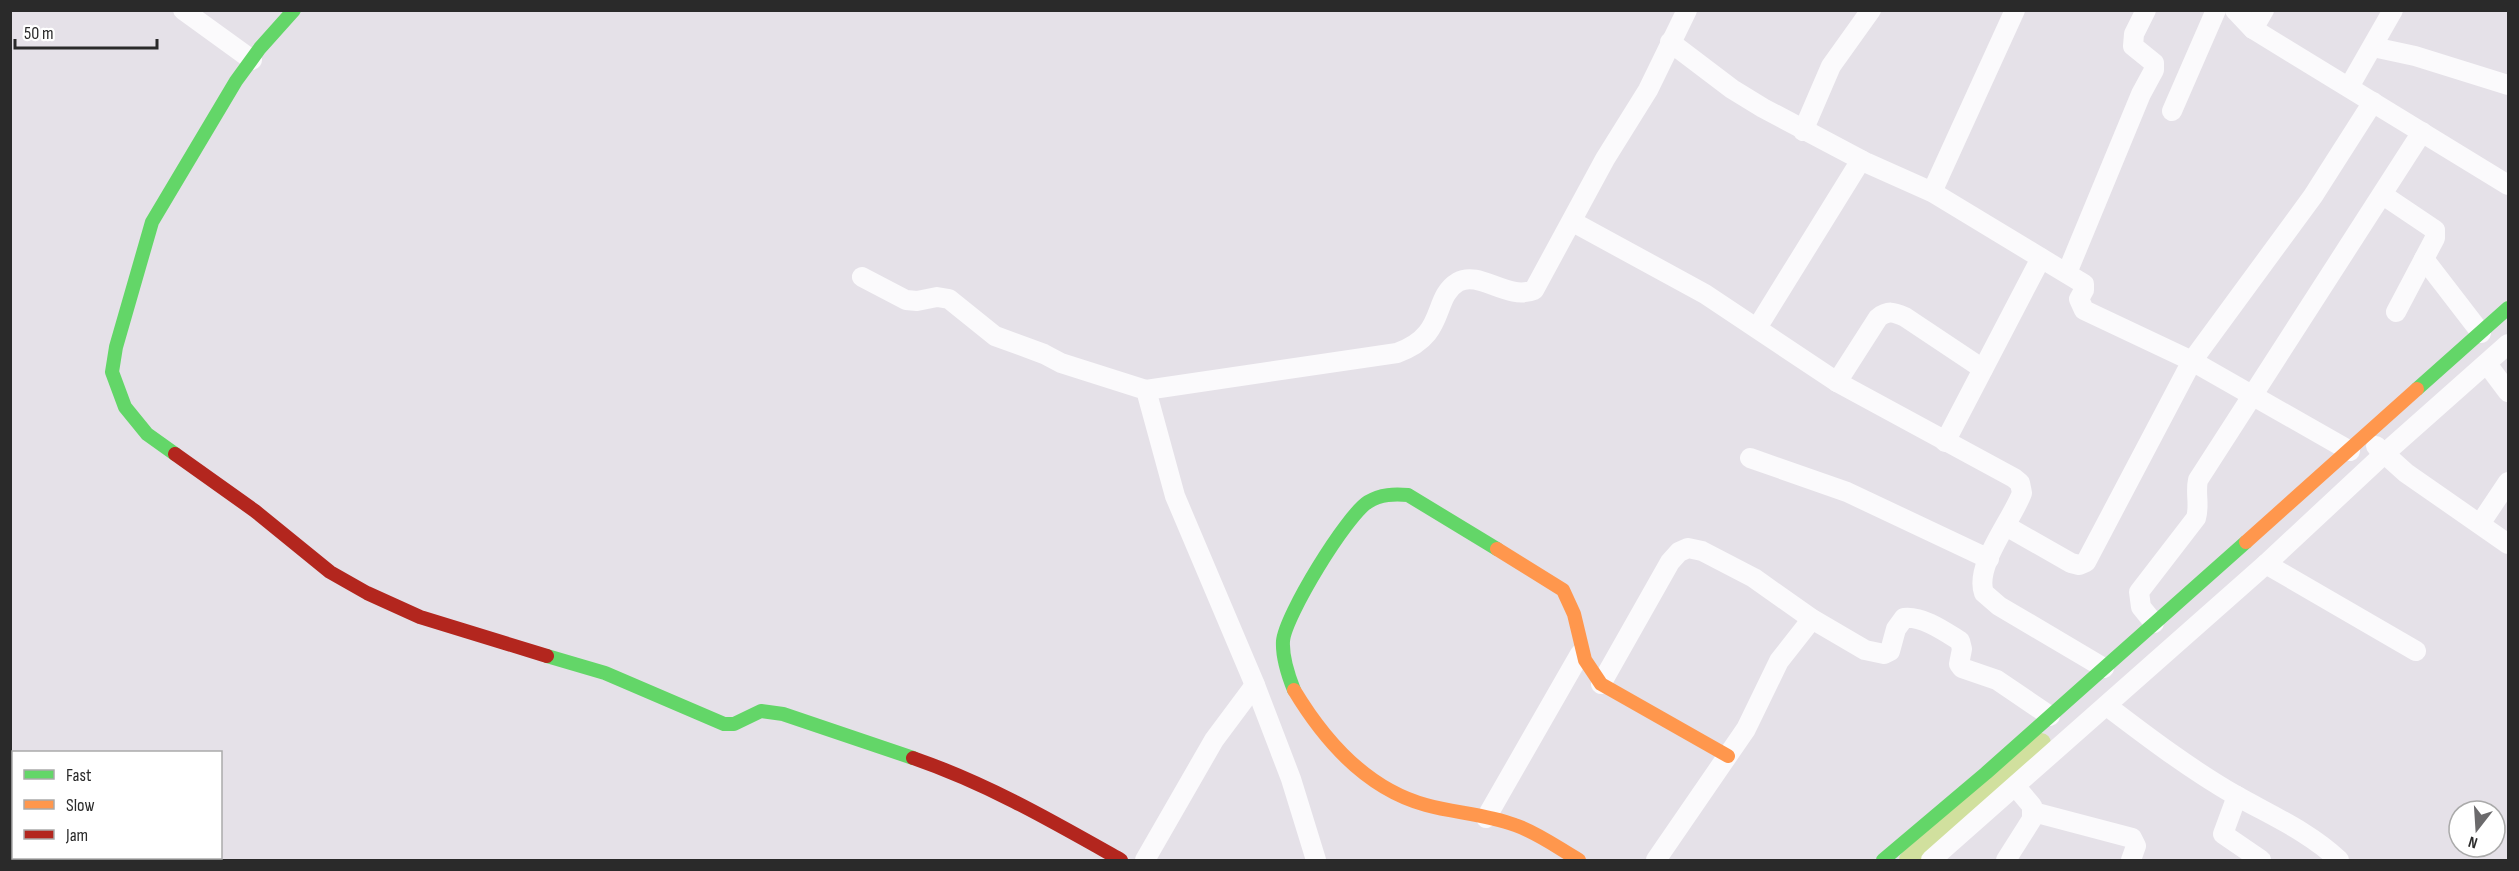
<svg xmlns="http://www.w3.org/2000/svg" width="2519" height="871" font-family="'Sofia Sans Condensed',sans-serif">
	<rect width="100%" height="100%" fill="#e5e1e8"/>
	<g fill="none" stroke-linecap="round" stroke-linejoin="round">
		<polyline stroke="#d1e09e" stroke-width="20" points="1909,860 2041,743"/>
		<g stroke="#fbfafc" stroke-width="20">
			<polyline points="183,10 252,60"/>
			<polyline points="2235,10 2253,29 2508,185"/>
			<polyline points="2253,29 2264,10"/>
			<polyline points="1670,42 1732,89 1763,108 1867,163 1932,192 2079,281 2084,284 2084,290 2079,299 2084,310 2192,361 2350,451"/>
			<polyline points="2373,47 2415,56 2508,85"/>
			<polyline points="2349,87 2393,10"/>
			<polyline points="2172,111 2216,10"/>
			<polyline points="1803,131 1831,66 1871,10"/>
			<polyline points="1932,192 2015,10"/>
			<polyline points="2383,195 2435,230 2435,238 2396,312"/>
			<path d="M1573 222 1705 294 1837 382 2014 478 2020 483 2022 493C2012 520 1974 566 1984 593L1999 606 2104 668"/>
			<polyline points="2424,259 2481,333"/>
			<polyline points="2067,273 2141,94 2154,70 2154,63 2133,46 2134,34 2146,10"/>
			<polyline points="862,277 906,300 917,301 937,297 949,299 995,336 1044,354 1061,363 1146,390 1175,496 1255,685 1291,779 1316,860"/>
			<polyline points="1757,328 1861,160"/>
			<polyline points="2487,364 2508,392"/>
			<path d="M1837 382 1878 318C1888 310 1894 312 1905 317L1983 369"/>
			<path d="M1146 390 1397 353C1448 335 1431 298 1458 282 1480 270 1507 301 1534 290L1605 159 1648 90 1687 10"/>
			<polyline points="1945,442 2041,258"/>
			<polyline points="2376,446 2406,473 2508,544"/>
			<polyline points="1750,458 1847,492 1989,559"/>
			<polyline points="2480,524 2508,482"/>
			<polyline points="2006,526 2071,563 2079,565 2086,562 2192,361 2313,196 2373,102"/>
			<polyline points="2266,564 2416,651"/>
			<path d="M2154 623 2141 607 2139 592 2196 518C2200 505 2195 493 2198 480L2422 132"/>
			<path d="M1601 684 1670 562 1679 552 1688 548 1702 551 1754 578 1812 619 1865 650 1884 654 1890 651 1896 629 1904 618C1923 616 1944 631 1960 641L1962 649 1959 664 1962 668 1997 680 2050 716"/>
			<path d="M2107 706C2149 738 2190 769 2235 795 2272 816 2308 831 2339 860"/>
			<polyline points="2237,796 2223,834 2261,860"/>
			<polyline points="2033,812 2132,838 2136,846 2131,860"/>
			<polyline points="1486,818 1580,654"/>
			<polyline points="1145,860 1214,740 1255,685"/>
			<polyline points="1656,860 1746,729 1779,661 1812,619"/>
			<polyline points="1931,860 2266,564 2384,454 2508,344"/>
			<polyline points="2006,860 2032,819 2032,806 2016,787"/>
		</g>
		<g stroke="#63d668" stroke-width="14">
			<polyline points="2417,389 2508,308"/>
			<polyline points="175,454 147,434 125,407 112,372 116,347 152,222 236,81 260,48 294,10"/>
			<polyline points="547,656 605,673 724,724 734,724 761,711 783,714 913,758"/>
			<path d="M1294 690C1288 675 1282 658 1283 641 1285 616 1346 516 1368 502 1381 494 1394 494 1408 495L1497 549"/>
			<polyline points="1883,860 1986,773 2246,542"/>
		</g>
		<g stroke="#ff974d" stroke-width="14">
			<polyline points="2246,542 2417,389"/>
			<polyline points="1497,549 1563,590 1574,614 1585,660 1601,684 1728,756"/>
			<path d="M1294 690C1324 740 1367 789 1426 805 1455 813 1486 814 1515 825 1538 833 1558 848 1579 860"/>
		</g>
		<g stroke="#b3261e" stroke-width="14">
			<polyline points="175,454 255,511 330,572 367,593 420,617 547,656"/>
			<path d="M913 758C988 784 1052 821 1121 860"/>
		</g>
	</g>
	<rect width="2519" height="871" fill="none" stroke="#2a2a2a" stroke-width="24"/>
	<rect x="12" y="751" width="210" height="108" fill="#ffffff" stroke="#aaaaaa" stroke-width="1.5"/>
	<rect x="24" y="770" width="30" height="9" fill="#63d668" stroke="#aaaaaa" stroke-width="1.5"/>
	<text x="66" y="781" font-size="18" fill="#2a2a2a">Fast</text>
	<rect x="24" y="800" width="30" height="9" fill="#ff974d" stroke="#aaaaaa" stroke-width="1.5"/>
	<text x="66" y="811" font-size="18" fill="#2a2a2a">Slow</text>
	<rect x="24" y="830" width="30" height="9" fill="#b3261e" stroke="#aaaaaa" stroke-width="1.5"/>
	<text x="66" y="841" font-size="18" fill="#2a2a2a">Jam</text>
	<g transform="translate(2477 829) rotate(197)"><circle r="28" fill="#ffffff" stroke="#aaaaaa" stroke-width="1.5"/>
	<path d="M0-4.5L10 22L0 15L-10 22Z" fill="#6b6a6c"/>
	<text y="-9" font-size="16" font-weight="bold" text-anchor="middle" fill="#2a2a2a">N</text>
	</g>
	<path d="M15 39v9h142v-9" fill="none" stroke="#2a2a2a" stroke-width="3"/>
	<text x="24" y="39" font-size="18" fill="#2a2a2a" stroke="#ffffff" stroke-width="4.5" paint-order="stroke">50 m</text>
</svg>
